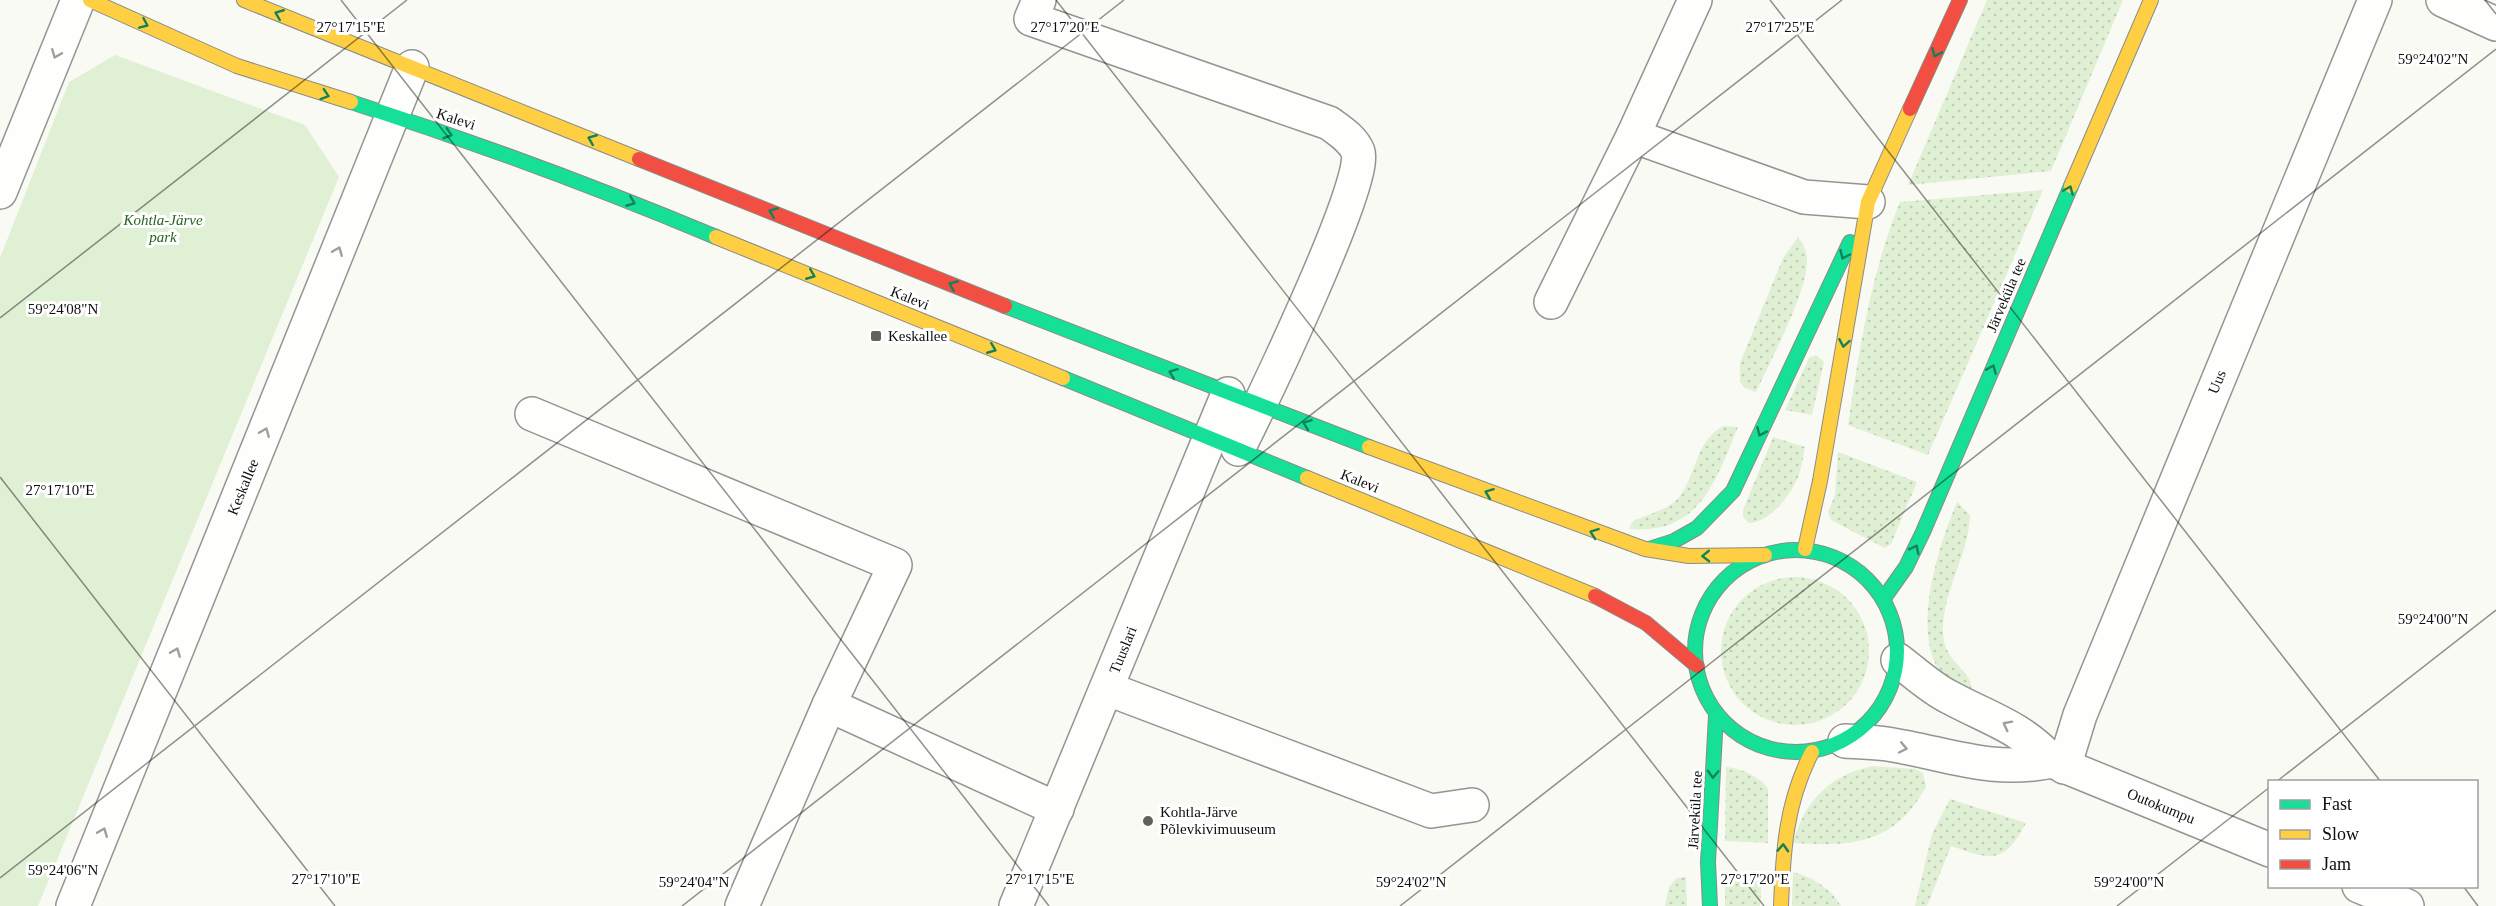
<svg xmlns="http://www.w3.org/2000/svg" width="2496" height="906" font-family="Georgia,serif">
	<defs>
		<pattern id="grass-dots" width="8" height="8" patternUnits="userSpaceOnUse" patternTransform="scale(1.5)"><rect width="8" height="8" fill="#e0f0d4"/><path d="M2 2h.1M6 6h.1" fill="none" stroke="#bfcdb5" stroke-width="1.8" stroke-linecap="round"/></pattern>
	</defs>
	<rect width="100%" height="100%" fill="#fafaf4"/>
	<g fill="url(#grass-dots)">
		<polygon points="1987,0 2123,0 2051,171 1908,185"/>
		<path d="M2043 190 1928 455 1848 425C1859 349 1871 273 1900 202Z"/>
		<path d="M1798 237C1803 243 1806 250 1807 258 1809 290 1770 361 1756 392L1745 388 1740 382V363L1783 258Z"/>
		<polygon points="1816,355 1824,362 1812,415 1785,410 1809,358"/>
		<path d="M1723 426 1738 427C1716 480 1700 535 1629 529L1633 521C1650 513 1671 510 1682 493 1697 470 1697 440 1723 426Z"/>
		<path d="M1773 437 1805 447C1803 456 1802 466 1799 475 1792 493 1770 523 1749 523L1743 517V510Z"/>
		<polygon points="1838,452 1917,482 1891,544 1885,548 1831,520 1828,512 1835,495"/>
		<path d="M1957 502 1970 515C1969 555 1942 591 1943 633 1944 665 1975 669 1971 692 1962 687 1946 681 1940 672 1911 629 1939 545 1957 502Z"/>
		<circle cx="1795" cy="651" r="74"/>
		<path d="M1872 766 1915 769 1923 773 1926 787C1894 844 1853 847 1793 843 1804 801 1830 775 1872 766Z"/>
		<path d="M1726 767C1740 768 1761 777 1768 789V843L1725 841Z"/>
		<path d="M1950 799 2026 823C2004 865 1991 860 1951 846L1927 906H1915L1932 834Z"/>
		<path d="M1793 872C1813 877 1830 888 1841 906H1792Z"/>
		<polygon points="1725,876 1762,876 1760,906 1725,906"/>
		<polygon points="1686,877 1687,906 1665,906 1669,887 1677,878"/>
	</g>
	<polygon fill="#e0f0d4" points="115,55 305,125 339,177 38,906 0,906 0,258 69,82"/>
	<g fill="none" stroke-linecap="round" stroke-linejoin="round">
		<defs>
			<g id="street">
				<path d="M1039 0 1031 19 1329 123C1340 131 1353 139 1358 152 1368 182 1258 409 1238 449"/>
				<polyline points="2443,0 2496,24"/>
				<polyline points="1633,136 1695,0"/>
				<polyline points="0,192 78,0"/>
				<polyline points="1551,302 1633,136 1804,197 1868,202"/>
				<polyline points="532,414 895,565 829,705 742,906"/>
				<path d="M1898 660C1915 673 1932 689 1951 698 1990 719 2021 727 2052 761L2270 850"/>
				<polyline points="1108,689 1431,811 1472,805"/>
				<polyline points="829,705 1057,809"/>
				<path d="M1845 741C1859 742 1873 742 1887 744 1946 753 1990 774 2052 761"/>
				<polyline points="2064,767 2080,715 2375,0"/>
				<polyline points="2359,886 2407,906"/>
				<polyline points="73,906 412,67"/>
				<polyline points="1016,906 1228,394"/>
			</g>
			<g id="fast">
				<path d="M351 102C475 142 596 187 716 237"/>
				<polyline points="1005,306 1369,447"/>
				<polyline points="1063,378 1307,478"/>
				<polyline points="1649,549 1674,541 1697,528 1733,491 1850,242"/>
				<circle cx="1796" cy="651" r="101"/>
				<polyline points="1884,598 1906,567 1923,532 2071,186"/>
				<polyline points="1710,906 1708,862 1716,716"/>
			</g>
			<g id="slow">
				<polyline points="90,0 237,66 351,102"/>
				<polyline points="244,0 639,159"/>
				<polyline points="2071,186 2151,0"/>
				<polyline points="716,237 1063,378"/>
				<polyline points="1369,447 1645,549 1689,556 1765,555"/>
				<polyline points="1307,478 1595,596"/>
				<polyline points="1805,549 1820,481 1868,202 1910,109"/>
				<path d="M1781 906C1783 851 1786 802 1812 752"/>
			</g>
			<g id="jam">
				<polyline points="1910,109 1960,0"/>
				<polyline points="639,159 1005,306"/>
				<polyline points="1595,596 1646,623 1697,666"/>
			</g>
		</defs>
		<use href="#street" stroke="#949492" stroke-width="36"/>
		<use href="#fast" stroke="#8b8b88" stroke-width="16"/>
		<use href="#slow" stroke="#8b8b88" stroke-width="16"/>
		<use href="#jam" stroke="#8b8b88" stroke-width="16"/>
		<use href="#street" stroke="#fefefd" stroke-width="33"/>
		<use href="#fast" stroke="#16e098" stroke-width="14"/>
		<use href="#slow" stroke="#ffcf43" stroke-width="14"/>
		<use href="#jam" stroke="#f24e42" stroke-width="14"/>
	</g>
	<defs><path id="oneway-chevron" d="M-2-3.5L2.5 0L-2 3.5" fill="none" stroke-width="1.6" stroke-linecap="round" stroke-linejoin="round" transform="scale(1.5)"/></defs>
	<g stroke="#12825a">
		<use href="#oneway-chevron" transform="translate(279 14) rotate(-158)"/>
		<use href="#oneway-chevron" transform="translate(144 24) rotate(24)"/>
		<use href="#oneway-chevron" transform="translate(1936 53) rotate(114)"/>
		<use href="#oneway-chevron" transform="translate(325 95) rotate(18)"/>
		<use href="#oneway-chevron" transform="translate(448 134) rotate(17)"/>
		<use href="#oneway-chevron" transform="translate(592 139) rotate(-158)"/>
		<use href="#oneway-chevron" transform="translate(2069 190) rotate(-67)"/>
		<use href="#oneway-chevron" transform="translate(631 202) rotate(22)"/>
		<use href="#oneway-chevron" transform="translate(773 212) rotate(-158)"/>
		<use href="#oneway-chevron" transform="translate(1844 255) rotate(115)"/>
		<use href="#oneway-chevron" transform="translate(811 275) rotate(22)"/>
		<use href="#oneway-chevron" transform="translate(953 285) rotate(-158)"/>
		<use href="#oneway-chevron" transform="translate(1844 343) rotate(100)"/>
		<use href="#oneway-chevron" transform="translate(992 349) rotate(22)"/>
		<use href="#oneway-chevron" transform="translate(1992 369) rotate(-67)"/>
		<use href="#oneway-chevron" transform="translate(1173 373) rotate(-159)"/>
		<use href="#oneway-chevron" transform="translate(1307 424) rotate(-159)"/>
		<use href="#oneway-chevron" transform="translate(1761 432) rotate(114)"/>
		<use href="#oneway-chevron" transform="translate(1489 493) rotate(-159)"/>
		<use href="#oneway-chevron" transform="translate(1594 533) rotate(-160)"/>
		<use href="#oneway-chevron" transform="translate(1915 549) rotate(-63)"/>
		<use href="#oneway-chevron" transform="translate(1706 556) rotate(179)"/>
		<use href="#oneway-chevron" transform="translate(1713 774) rotate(93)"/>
		<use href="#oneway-chevron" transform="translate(1783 848) rotate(-87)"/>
	</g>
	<g stroke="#9e9e9d">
		<use href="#oneway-chevron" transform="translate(56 54) rotate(112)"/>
		<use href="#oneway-chevron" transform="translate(338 251) rotate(-68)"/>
		<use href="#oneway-chevron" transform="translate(265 432) rotate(-68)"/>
		<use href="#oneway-chevron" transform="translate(176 652) rotate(-68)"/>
		<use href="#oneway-chevron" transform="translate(2007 725) rotate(-153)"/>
		<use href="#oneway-chevron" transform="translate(1903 748) rotate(12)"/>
		<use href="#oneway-chevron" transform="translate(103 832) rotate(-68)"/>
	</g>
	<path fill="none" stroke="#0e0e0e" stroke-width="1.5" stroke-opacity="0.45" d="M341 0 1049 906M1056 0 1764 906M1770 0 2381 782M2485 0 2496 14M0 318 407 0M0 477 335 906M2276 782 2496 610M0 878 1124 0M2463 886 2478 906M682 906 1842 0M1400 906 2496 49M2117 906 2270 787"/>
	<g fill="#61615e" stroke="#fff" stroke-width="2">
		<rect x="870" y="330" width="12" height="12" rx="3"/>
		<circle cx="1148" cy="821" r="6"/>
	</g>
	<g text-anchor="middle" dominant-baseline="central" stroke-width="6" stroke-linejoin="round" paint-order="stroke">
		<g font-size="15" fill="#0e0e0e" stroke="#fff">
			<text transform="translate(456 119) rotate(18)">Kalevi</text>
			<text transform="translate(2006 295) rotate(-67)">Järveküla tee</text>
			<text transform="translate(910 298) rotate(22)">Kalevi</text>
			<text transform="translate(2217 382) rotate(-68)">Uus</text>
			<text transform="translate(1360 481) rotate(22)">Kalevi</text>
			<text transform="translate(243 487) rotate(-68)">Keskallee</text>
			<text transform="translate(1123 650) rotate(-68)">Tuuslari</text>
			<text transform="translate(2161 806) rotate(22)">Outokumpu</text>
			<text transform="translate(1695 810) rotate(-87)">Järveküla tee</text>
		</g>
		<g font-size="15" font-style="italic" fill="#226420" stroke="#fff">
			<text x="163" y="220">Kohtla-Järve<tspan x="163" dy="17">park</tspan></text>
		</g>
		<g font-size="15" fill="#0e0e0e" stroke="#fff" text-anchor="start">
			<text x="888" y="336">Keskallee</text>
			<text x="1160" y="812">Kohtla-Järve<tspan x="1160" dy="17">Põlevkivimuuseum</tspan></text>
		</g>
	</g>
	<g font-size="15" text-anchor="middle" fill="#0e0e0e" stroke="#fff" stroke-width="6" stroke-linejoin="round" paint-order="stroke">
		<text x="1065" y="32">27°17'20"E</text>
		<text x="351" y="32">27°17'15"E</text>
		<text x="1780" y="32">27°17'25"E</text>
		<text x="2433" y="64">59°24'02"N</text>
		<text x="63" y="314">59°24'08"N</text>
		<text x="60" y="495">27°17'10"E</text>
		<text x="2433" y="624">59°24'00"N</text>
		<text x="63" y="875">59°24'06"N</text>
		<text x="326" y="884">27°17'10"E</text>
		<text x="1040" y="884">27°17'15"E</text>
		<text x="1755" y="884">27°17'20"E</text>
		<text x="694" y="887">59°24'04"N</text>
		<text x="1411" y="887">59°24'02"N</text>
		<text x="2129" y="887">59°24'00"N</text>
	</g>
	<rect x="2268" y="780" width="210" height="108" fill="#ffffff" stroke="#9f9f9f" stroke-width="1.5"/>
	<rect x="2280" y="800" width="30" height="9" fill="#16e098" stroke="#9f9f9f" stroke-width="1.5"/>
	<text x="2322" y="810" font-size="18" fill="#0e0e0e">Fast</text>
	<rect x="2280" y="830" width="30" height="9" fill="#ffcf43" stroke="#9f9f9f" stroke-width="1.5"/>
	<text x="2322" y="840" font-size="18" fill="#0e0e0e">Slow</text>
	<rect x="2280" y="860" width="30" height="9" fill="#f24e42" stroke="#9f9f9f" stroke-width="1.5"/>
	<text x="2322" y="870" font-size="18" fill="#0e0e0e">Jam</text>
</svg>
